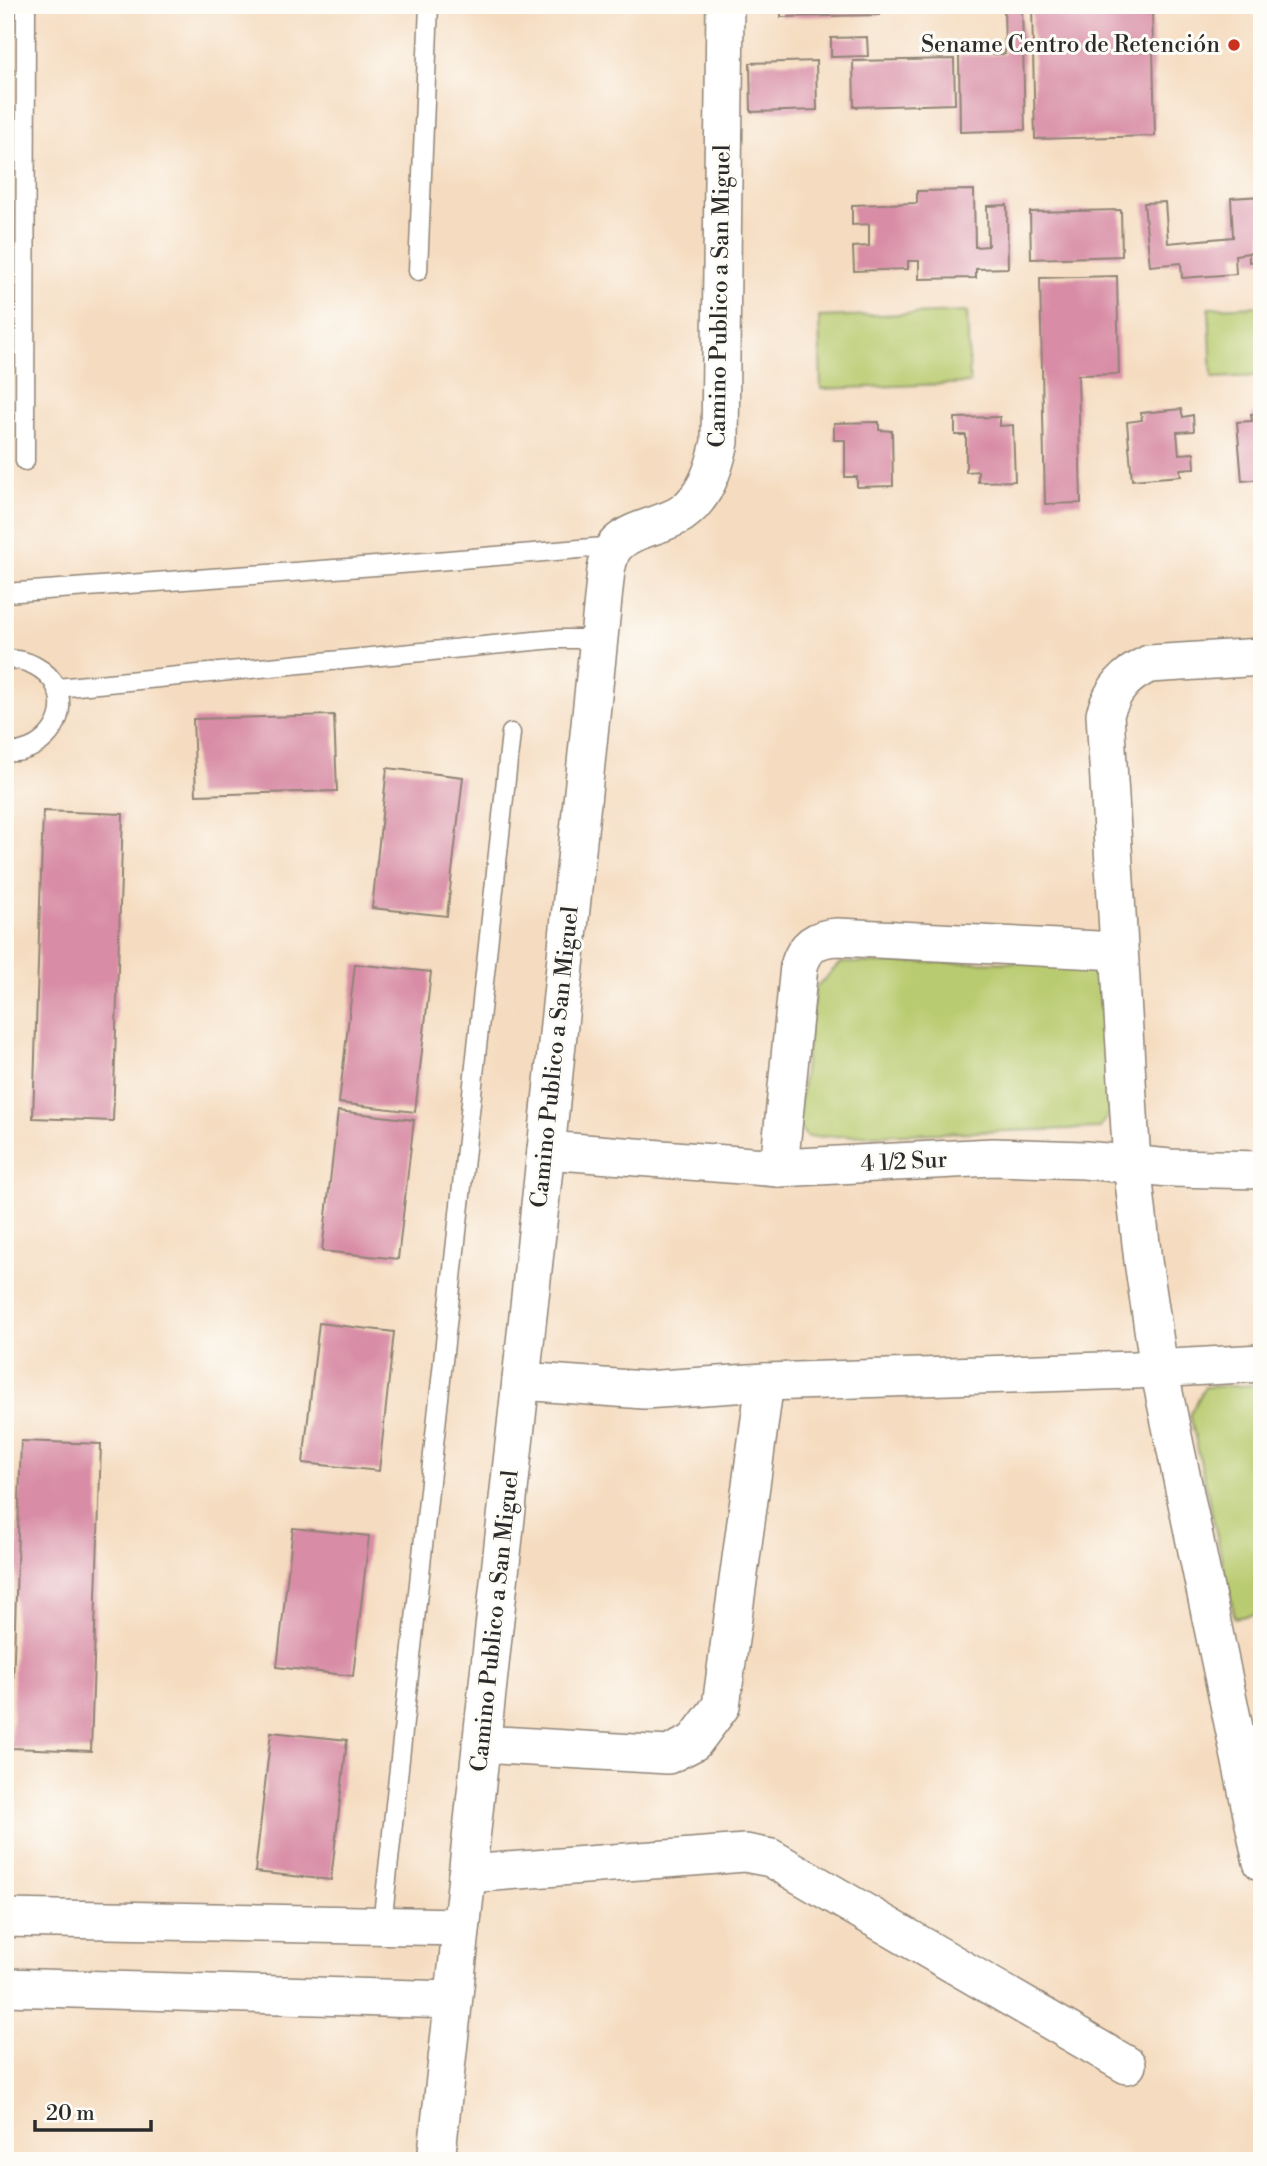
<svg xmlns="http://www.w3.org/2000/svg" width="1267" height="2166" font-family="'Libre Bodoni',serif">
	<rect width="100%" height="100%" fill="#fdfcf7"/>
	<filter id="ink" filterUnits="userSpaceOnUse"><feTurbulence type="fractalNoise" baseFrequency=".0143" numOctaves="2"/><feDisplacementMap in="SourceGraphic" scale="14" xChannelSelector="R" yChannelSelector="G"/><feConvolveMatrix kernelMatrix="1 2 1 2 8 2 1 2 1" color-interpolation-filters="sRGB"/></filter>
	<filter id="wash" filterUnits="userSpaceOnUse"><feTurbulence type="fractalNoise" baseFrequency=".00686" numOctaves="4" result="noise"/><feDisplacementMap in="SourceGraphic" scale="28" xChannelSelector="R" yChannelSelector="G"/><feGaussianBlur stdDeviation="1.57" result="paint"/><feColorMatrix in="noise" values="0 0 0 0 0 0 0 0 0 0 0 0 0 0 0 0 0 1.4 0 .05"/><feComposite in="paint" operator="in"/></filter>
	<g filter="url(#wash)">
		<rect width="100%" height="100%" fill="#f5dcc0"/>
		<g fill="#b9cb6f" stroke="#727b4d" stroke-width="2">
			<polygon points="1262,306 1262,376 1212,378 1209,308"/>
			<polygon points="967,312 970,383 821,389 819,317"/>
			<polygon points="1082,962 1098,975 1110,1112 1100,1128 807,1137 797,1124 815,989 840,963"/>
			<polygon points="1262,1385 1262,1613 1235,1618 1190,1414 1205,1387"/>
		</g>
		<g id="blocks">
			<g fill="#d88ca5">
				<polygon points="781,5 880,5 880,15 781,17"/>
				<polygon points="1004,5 1022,5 1025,130 960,132 959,55 1005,54"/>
				<polygon points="1032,5 1152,5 1155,136 1035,139"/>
				<polygon points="867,37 868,56 831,57 831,38"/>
				<polygon points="954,59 955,104 854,107 853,61"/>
				<polygon points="816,61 817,110 751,112 750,63"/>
				<polygon points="974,190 975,247 988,246 987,206 1007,205 1008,268 976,269 976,278 919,279 919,261 908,261 908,269 854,271 853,247 869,246 869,224 852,225 852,205 917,203 917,191"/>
				<polygon points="1262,196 1262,261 1249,262 1249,253 1235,255 1236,274 1182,278 1181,263 1150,266 1144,203 1165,202 1168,243 1233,237 1231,198"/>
				<polygon points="1121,210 1122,256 1031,259 1030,212"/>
				<polygon points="1117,276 1119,374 1078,375 1081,503 1045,504 1040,278"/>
				<polygon points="1181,409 1183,417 1193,415 1194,431 1177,432 1179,454 1194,453 1195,468 1180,469 1181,476 1132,480 1127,422 1142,420 1141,413"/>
				<polygon points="1262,413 1262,479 1242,481 1237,422 1252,421 1251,414"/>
				<polygon points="1000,417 1000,426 1013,425 1015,481 978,482 978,471 966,472 966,435 955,435 955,418"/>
				<polygon points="879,422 879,430 892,431 893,486 857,487 857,477 845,477 845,440 834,440 834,423"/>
				<polygon points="334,715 337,791 196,795 193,719"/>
				<polygon points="387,768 463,777 447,916 372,908"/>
				<polygon points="43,811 123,814 113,1121 33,1118"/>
				<polygon points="355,964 431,972 415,1112 339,1103"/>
				<polygon points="338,1111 414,1120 398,1259 322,1251"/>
				<polygon points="319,1323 394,1332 379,1471 303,1463"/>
				<polygon points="21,1441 101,1444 91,1751 11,1748"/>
				<polygon points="293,1528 369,1536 353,1676 277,1667"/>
				<polygon points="271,1732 347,1740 331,1880 255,1872"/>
			</g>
		</g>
	</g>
	<g filter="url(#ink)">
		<use href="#blocks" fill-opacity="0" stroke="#908476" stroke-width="2"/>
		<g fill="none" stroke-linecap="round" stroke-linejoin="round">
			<defs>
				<g id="lane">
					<polyline points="418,271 429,5"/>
					<polyline points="25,461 26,5"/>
					<polyline points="5,593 389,565 615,546"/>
					<path d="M5 660C24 657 48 669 56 687 72 720 40 756 5 752"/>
					<polyline points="57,688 554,639 598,639"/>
					<polyline points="382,1925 511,733"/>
				</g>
				<g id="street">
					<path d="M1262 657 1149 664C1125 675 1113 689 1105 714L1132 1164 1143 1261 1159 1369 1262 1862"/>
					<polyline points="546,1150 779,1168 993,1157 1084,1160 1170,1168 1262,1170"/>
					<path d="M779 1168 799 966C805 946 816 938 837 937L1119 951"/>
					<polyline points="521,1381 644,1390 765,1382 1134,1370 1262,1363"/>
					<polyline points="481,1744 668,1755 694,1742 721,1706 765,1382"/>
					<polyline points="467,1874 745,1853 771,1858 1127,2065"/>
					<polyline points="5,1918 461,1927"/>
					<polyline points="5,1987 453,2000"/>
					<path d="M436 2161 546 1150 606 570C608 562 610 551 616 545 632 528 662 526 681 514 705 498 714 469 720 442L725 5"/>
				</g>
			</defs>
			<use href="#lane" stroke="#908476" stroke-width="21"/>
			<use href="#street" stroke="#908476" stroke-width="40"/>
			<use href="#lane" stroke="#fff" stroke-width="18"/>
			<use href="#street" stroke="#fff" stroke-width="37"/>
		</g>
	</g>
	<circle fill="#c8321e" stroke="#fdfcf7" stroke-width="2.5" cx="1234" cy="45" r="7"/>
	<g text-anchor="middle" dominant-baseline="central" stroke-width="6" stroke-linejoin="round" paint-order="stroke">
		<g font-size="23" fill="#2b2b2b" stroke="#fdfcf7" text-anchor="end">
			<text x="1220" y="45">Sename Centro de Retención</text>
		</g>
		<g font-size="23" fill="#2b2b2b" stroke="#fdfcf7">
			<text transform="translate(720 296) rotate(-89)">Camino Publico a San Miguel</text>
			<text transform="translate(555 1057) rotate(-84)">Camino Publico a San Miguel</text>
			<text transform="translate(904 1162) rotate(-3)">4 1/2 Sur</text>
			<text transform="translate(495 1621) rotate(-84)">Camino Publico a San Miguel</text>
		</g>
	</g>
	<rect width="1267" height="2166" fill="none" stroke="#fdfcf7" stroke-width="28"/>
	<path d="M35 2120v10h116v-10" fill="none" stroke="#2b2b2b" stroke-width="3.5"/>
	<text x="46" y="2120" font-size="21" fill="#2b2b2b" stroke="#fdfcf7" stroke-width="5" paint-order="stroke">20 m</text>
</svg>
